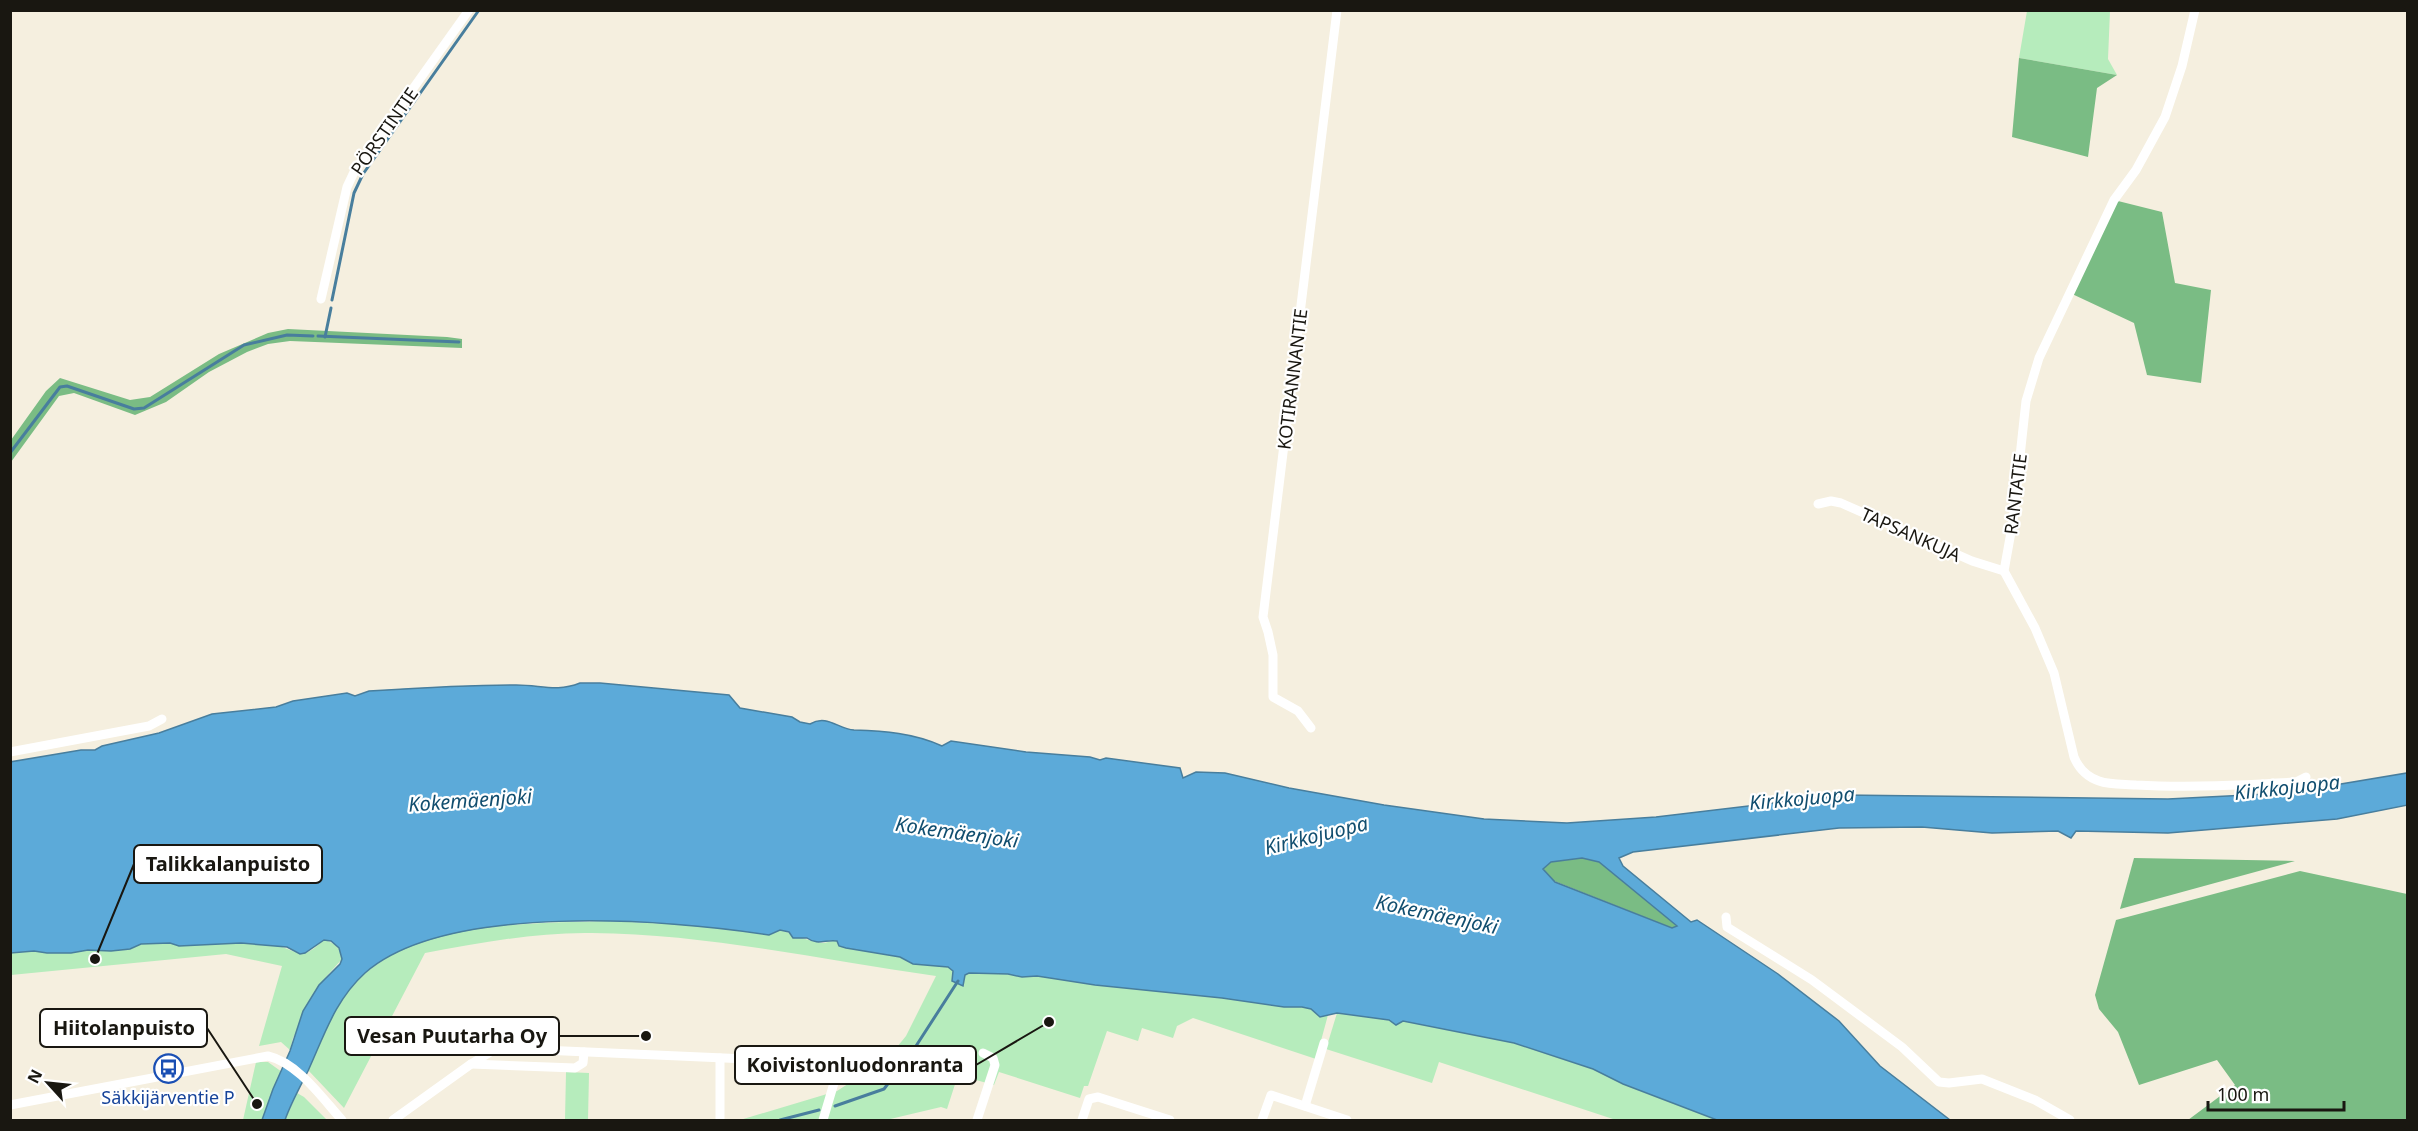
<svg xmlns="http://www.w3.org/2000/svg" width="2418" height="1131" font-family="'Noto Sans',sans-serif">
	<rect width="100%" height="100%" fill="#f5efdf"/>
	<g fill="#b6ecbc">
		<polygon points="2027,11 2110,11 2108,59 2117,75 2019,58"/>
		<path d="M609 921 692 925 769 935 780 930C794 934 809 942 823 943 828 943 832 940 838 941L839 946 900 957 913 964 948 967 953 971 963 986 965 975 969 972 1008 974 1022 977 1037 976 1095 985 1222 998 1284 1007H1302L1311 1009 1320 1017 1328 1015 1316 1059 1193 1018 1177 1026 1173 1038 1142 1028 1138 1041 1107 1031 1088 1086H1084L1080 1098 999 1072 994 1085 958 1075 947 1109 941 1107 886 1120H740L837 1091 888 1058 906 1036 936 976C822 960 708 934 592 933 536 932 480 943 425 953L344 1108 308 1070C319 1043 329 1015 347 992 406 919 523 924 609 921Z"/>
		<path d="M324 940C334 942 342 949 342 959L326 977 293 1038 290 1050 281 1042 259 1046 282 966 226 954 11 975 10 953 34 951 47 953H71L88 950 111 951 130 949 141 944 170 943 179 946C212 944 245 941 278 946 286 947 297 955 305 953 311 952 319 944 324 940Z"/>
		<polygon points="1337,1013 1389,1020 1396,1025 1403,1021 1514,1043 1593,1069 1623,1084 1717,1120 1616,1120 1439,1062 1432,1083 1326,1049"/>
		<polygon points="256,1062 268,1062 282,1072 273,1089 262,1120 243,1120"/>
		<polygon points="566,1072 589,1073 588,1120 565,1120"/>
		<polygon points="297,1093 304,1097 327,1120 285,1120"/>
	</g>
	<g fill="#7abc84">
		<polygon points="2019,58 2117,75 2097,88 2088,157 2012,137"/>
		<polygon points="2114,200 2162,212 2175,283 2211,290 2201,383 2147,375 2134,323 2070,293"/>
		<polygon points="288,329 447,337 462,339 462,348 315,342 290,341 268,344 247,352 209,372 166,402 135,415 74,393 59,396 11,462 11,440 46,391 60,378 130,400 150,397 219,354 268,333"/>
		<polygon points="1582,858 1599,862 1677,926 1672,928 1554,881 1543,869 1551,862"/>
		<polygon points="2134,858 2295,861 2120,909"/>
		<polygon points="2300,871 2407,894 2407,1120 2188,1120 2235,1085 2217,1060 2139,1085 2118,1032 2099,1009 2095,995 2116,920"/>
	</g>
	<path fill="#5caad9" stroke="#487e9d" stroke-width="1.5" fill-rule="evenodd" d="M580 683H600L729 695 740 708 792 717 800 722 810 724C827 714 838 729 854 730 884 731 914 733 942 746L951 741 1026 752 1090 757 1100 760 1106 758 1180 768 1183 778 1196 772 1225 773 1289 788 1384 805 1484 819 1567 823 1656 817 1842 795 2168 799 2287 793 2407 773 2408 805 2337 819 2168 833 2076 831 2071 838 2058 831 1992 833 1922 827 1839 828 1633 852 1619 858 1623 866 1691 922 1697 920 1778 974 1839 1021 1880 1066 1950 1120H1717L1623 1084 1593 1069 1514 1043 1403 1021 1396 1025 1389 1020 1337 1013 1320 1017 1311 1009 1302 1007H1284L1222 998 1095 985 1037 976 1022 977 1008 974 969 973 965 975 963 986 952 981 953 971 948 967 913 964 900 957 846 948 839 946 837 941C826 939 818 946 807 938H793L789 932 780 930 769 935C667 919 446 902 365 973 335 1000 324 1036 308 1071 300 1087 291 1103 285 1120H262L273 1089 290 1051 303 1011 319 985 340 964 342 959 339 948 331 941 324 940 305 953 300 954 287 947 241 943 179 946 170 943 141 944 130 949 111 951 88 950 71 953H47L34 951 11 953 10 762 81 750H95L102 746 159 733 212 714 276 707 293 701 347 693 355 696 369 691C417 688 465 685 513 685 539 684 555 693 580 683ZM1582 858 1599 862 1677 926 1672 928 1555 882 1543 869 1551 862Z"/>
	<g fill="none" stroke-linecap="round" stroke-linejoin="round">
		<g stroke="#487e9d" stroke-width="3">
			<polyline points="332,300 354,193 363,174 479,10"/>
			<polyline points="318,336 459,342"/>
			<polyline points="325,337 331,308"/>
			<polyline points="10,453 60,387 67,386 134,409 144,408 244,345 287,335 313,336"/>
			<polyline points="835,1106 884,1089 916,1046 958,981"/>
			<polyline points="780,1120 819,1110"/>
		</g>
		<g stroke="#fff" stroke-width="9">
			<path d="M2195 10 2182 66 2165 117 2136 170 2114 200 2039 358 2026 401 2013 521 2004 571 2035 628 2054 673 2074 757C2079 769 2087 777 2099 781 2110 785 2125 784 2136 785 2190 788 2243 785 2296 782L2306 777"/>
			<polyline points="321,299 347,187 355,170 469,10"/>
			<polyline points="1818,504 1831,501 1841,503 1972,561 2004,571"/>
			<polyline points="1311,728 1298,711 1273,697 1273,655 1268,632 1263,617 1337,10"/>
			<polyline points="10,752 149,726 162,719"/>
			<polyline points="1726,917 1727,927 1812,980 1902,1047 1939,1082 1949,1083 1982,1079 2035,1100 2070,1120"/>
			<polyline points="471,1064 575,1068 583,1063 584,1052"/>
			<path d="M10 1105 268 1056C298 1063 322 1098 342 1120"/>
			<polyline points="1305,1106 1324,1043"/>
			<polyline points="393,1120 471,1064 497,1048 813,1062 834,1083 823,1120"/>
			<polyline points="720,1120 720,1058"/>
			<polyline points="977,1120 995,1065 993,1058 983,1053"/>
			<polyline points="1082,1120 1089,1099 1098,1097 1170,1120"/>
			<polyline points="1262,1120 1271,1095 1347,1120"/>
		</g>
	</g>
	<defs>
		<symbol id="bus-ring" viewBox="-11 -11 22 22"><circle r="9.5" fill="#fff" stroke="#1a4fb4" stroke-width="1.5"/><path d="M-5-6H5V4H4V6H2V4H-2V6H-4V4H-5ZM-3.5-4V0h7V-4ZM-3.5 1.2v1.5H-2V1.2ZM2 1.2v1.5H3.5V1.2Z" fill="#1a4fb4"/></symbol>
	</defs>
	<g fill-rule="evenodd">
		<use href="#bus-ring" x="152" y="1052" width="33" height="33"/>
	</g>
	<g text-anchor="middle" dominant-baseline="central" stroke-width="4.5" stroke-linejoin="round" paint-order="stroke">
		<g font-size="18" fill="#191711" stroke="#fff">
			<text transform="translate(384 131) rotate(-55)">PÖRSTINTIE</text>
			<text transform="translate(1292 379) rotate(-83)">KOTIRANNANTIE</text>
			<text transform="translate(2015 494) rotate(-83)">RANTATIE</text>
			<text transform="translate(1911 534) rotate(24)">TAPSANKUJA</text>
		</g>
		<g font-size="18" fill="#164399" stroke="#fff">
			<text x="168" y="1097">Säkkijärventie P</text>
		</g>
		<g font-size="20" font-style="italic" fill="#114e6f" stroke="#fff">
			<text transform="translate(2287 787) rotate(-6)">Kirkkojuopa</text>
			<text transform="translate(1802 798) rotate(-5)">Kirkkojuopa</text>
			<text transform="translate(470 800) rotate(-4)">Kokemäenjoki</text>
			<text transform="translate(957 832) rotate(8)">Kokemäenjoki</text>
			<text transform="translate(1316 835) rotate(-14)">Kirkkojuopa</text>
			<text transform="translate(1437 914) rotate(12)">Kokemäenjoki</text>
		</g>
	</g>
	<path fill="none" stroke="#191711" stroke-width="2" d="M95 959L134 864M257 1104L207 1028M646 1036L559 1036M1049 1022L976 1065"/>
	<g fill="#191711" stroke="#fff" stroke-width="2">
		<circle cx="95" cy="959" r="6"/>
		<circle cx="257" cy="1104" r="6"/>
		<circle cx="646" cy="1036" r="6"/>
		<circle cx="1049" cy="1022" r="6"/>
	</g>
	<g fill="#fff" stroke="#191711" stroke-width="2">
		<rect x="134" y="845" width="188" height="38" rx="6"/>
		<rect x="40" y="1009" width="167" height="38" rx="6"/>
		<rect x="345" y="1017" width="214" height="38" rx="6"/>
		<rect x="735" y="1046" width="241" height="38" rx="6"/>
	</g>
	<g font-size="20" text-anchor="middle" font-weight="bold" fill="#191711">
		<text x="228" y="871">Talikkalanpuisto</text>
		<text x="124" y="1035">Hiitolanpuisto</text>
		<text x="452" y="1043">Vesan Puutarha Oy</text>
		<text x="855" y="1072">Koivistonluodonranta</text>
	</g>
	<rect width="2418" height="1131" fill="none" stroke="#191711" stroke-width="24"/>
	<g transform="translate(48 1083) rotate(297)" stroke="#ffffff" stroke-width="4.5" paint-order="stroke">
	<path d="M0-4.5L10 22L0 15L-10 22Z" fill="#191711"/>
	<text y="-9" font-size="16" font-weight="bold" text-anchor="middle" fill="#191711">N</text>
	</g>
	<path d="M2208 1101v9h136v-9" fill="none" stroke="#191711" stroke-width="3"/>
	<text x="2217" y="1101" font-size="18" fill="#191711" stroke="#ffffff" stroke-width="4.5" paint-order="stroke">100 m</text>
</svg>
